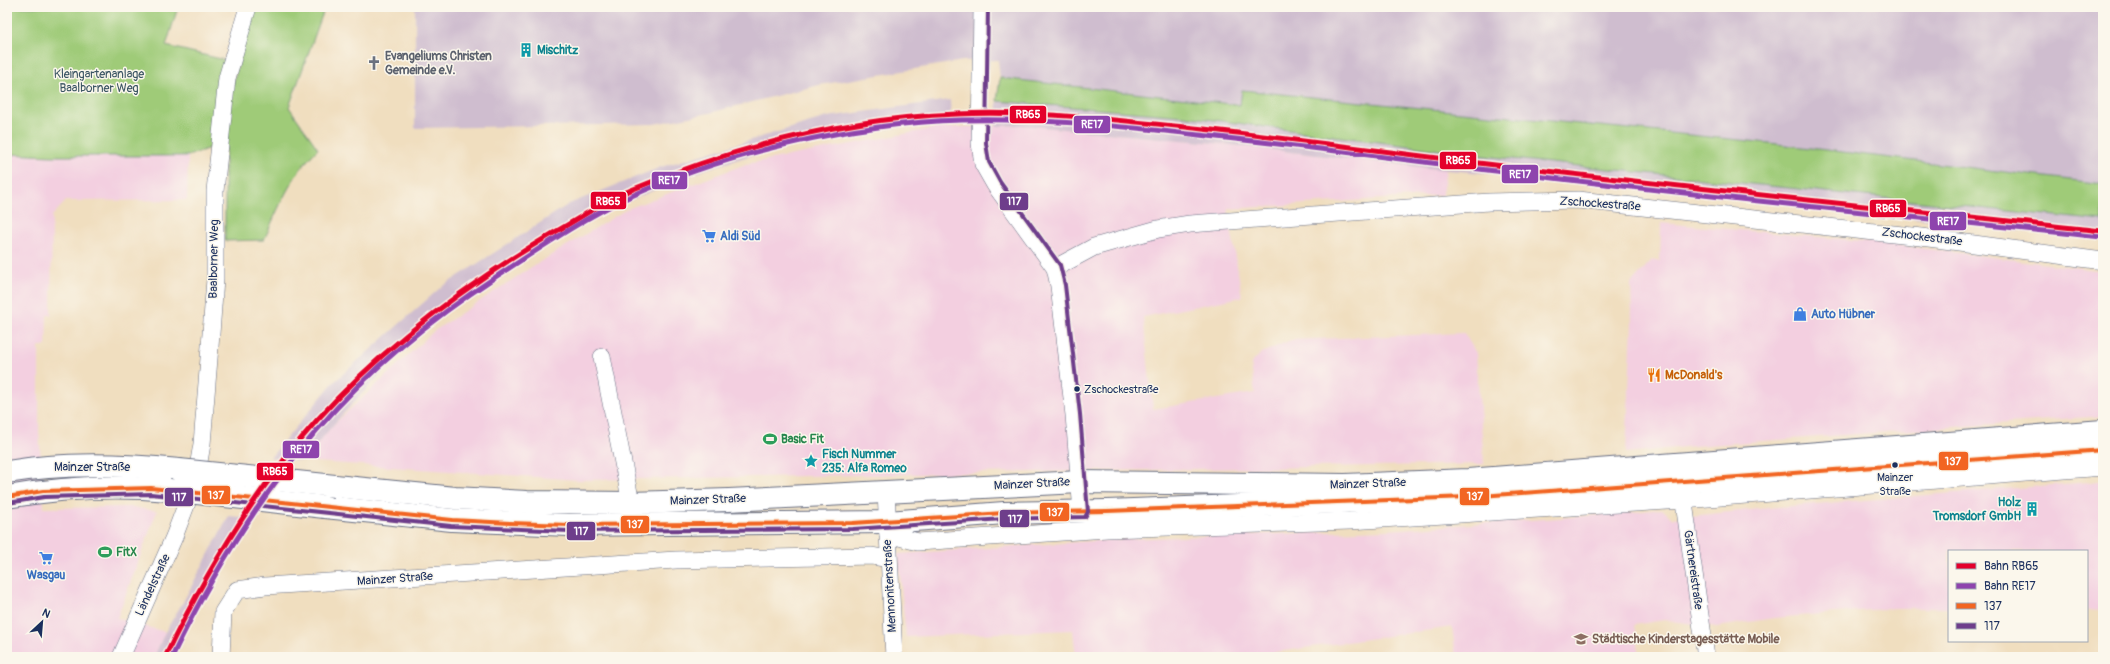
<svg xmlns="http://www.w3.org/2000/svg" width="2110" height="664" font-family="Pangolin,sans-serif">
	<rect width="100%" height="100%" fill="#fbf7ec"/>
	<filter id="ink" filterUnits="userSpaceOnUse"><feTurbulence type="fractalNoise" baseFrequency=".025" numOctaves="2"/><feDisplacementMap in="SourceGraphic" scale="8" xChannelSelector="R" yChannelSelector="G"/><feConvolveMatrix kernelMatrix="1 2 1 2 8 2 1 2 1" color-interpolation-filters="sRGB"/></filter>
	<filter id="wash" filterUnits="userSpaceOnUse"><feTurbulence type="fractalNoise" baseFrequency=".012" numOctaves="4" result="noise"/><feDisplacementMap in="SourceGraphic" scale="16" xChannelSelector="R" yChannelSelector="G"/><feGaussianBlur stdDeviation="0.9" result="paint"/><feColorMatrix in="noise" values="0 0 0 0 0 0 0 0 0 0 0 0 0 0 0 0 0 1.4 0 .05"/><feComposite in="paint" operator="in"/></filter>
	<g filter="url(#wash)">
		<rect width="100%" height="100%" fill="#f0debf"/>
		<g fill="#f3cfe0">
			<polygon points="1021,125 1214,143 1446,170 1442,195 1228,209 1242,297 1143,317 1153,409 1255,393 1251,363 1262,353 1291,340 1464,333 1476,353 1484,464 579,480 303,461 333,425 434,331 530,268 627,209 746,164 936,128"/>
			<polygon points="7,154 52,156 188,156 187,200 66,201 52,216 51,315 47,315 46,346 39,346 39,431 44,508 130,507 157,511 117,618 165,632 154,657 7,657"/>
			<polygon points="1661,223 1863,241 2103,271 2103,416 1694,446 1626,453 1632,324 1631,283 1652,260 1660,261"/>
			<polygon points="2103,481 2103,611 2087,610 2087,551 1949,551 1949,608 1895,608 1774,618 1717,627 1664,620 1634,625 1639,657 1456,657 1452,627 1242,657 1076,657 1073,630 906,637 898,554 1124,539 1388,530 1615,514 1662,509 1672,518 1778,507"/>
		</g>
		<g fill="#cfbdcf">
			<polygon points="415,7 2103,7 2103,184 1769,143 1242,90 1240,105 1000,78 998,60 963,61 819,85 709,113 654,124 415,128"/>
			<polygon points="950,100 951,119 788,144 707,169 601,212 505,271 427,324 333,425 303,461 270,458 333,383 440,288 569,204 661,167 827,117"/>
			<polygon points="997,101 1184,116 1484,156 2103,220 2103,240 1611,183 1446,170 1214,143 1021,125 996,126"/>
			<polygon points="229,516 250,518 222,558 204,590 173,657 154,657 165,632 183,602"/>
		</g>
		<g fill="#9fcb78" stroke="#5d7d6b">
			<polygon points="7,7 178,7 166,46 225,60 215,146 188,156 52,156 7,154"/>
			<path d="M254 7H325L289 107 318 149C291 175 279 207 264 240L225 241V160L231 90Z"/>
			<polygon points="1000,78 1240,105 1242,90 1769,143 2103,184 2103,221 1484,156 1184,116 997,101"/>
		</g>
	</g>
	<g filter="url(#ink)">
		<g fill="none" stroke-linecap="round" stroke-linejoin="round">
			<defs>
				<g id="street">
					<polyline points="982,7 980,143 983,164 995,185 1055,268 1059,286 1074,415 1082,512"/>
					<polyline points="1055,268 1094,247 1158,229 1190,224 1489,202 1578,200 1921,237 2103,261"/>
					<polyline points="602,357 631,503"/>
					<polyline points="1682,489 1706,657"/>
					<polyline points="886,491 894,657"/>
					<polyline points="888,534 918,542 1107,529 1350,521 1683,500 2103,467"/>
					<polyline points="121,657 174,537 196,479 202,444 211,334 215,279 215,191 227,78 248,7"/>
					<polyline points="221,657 223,612 237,590 265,586 676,560 872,556 888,559"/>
				</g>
				<g id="secondary">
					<path d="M7 472C63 462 122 464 179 470"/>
					<polyline points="335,486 455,498 527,502 631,503 729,500 1080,482 1345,485 1468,480 2103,431"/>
					<path d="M7 497C60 488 116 485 169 490"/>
					<polyline points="325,507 452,520 569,525 888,522 1004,513 1107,511 1468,497 2103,450"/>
				</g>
			</defs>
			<use href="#street" stroke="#666c80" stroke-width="18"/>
			<use href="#secondary" stroke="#666c80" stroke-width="24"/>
			<use href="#street" stroke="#fff" stroke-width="17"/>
			<use href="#secondary" stroke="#fff" stroke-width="22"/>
			<defs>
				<g id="secondary-bridge">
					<polyline points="179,470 335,486"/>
					<polyline points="169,490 325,507"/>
				</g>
			</defs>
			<use href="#secondary-bridge" stroke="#666c80" stroke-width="24" stroke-linecap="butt"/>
			<use href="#secondary-bridge" stroke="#fff" stroke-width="22"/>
			<defs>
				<polyline id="bus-1" points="7,497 43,491 151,488 452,520 510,523 569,525 853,523 1004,513 1107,511 1468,497 2103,450"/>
				<polyline id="bus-2" points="8,503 44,497 151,494 451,526 569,531 853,529 1004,519 1085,517 1088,512 1080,414 1065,285 1060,265 1000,182 989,162 986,143 988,7"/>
			</defs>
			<use href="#bus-1" stroke="#fbf7ec" stroke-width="7"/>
			<use href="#bus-2" stroke="#fbf7ec" stroke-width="7"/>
			<use href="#bus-1" stroke="#f26522" stroke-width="4"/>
			<use href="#bus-2" stroke="#6e3e8b" stroke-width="4"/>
			<defs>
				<path id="rail-1" d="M165 657C206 572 254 491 317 420 386 344 467 284 555 232 580 218 604 201 631 190 734 147 846 118 957 114 1033 111 1110 119 1185 127 1286 138 1386 152 1487 164 1692 189 1898 209 2103 231"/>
				<path id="rail-2" d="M172 657C211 575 258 499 317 430 370 368 430 320 497 276 539 249 582 219 627 198 725 153 854 123 962 120 1042 118 1121 126 1199 135 1293 145 1386 157 1479 169 1686 195 1894 215 2102 237"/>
			</defs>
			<use href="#rail-1" stroke="#fbf7ec" stroke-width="8"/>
			<use href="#rail-2" stroke="#fbf7ec" stroke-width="8"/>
			<use href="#rail-1" stroke="#e4002b" stroke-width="5"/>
			<use href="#rail-2" stroke="#8e44ad" stroke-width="5"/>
		</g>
	</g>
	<defs>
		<symbol id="building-bare" viewBox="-9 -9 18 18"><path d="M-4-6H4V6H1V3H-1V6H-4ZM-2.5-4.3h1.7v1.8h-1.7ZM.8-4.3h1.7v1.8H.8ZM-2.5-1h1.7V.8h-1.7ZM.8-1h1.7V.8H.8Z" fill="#0f9aa8" stroke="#fbf7ec" stroke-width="2.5" paint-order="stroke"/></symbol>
		<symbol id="church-bare" viewBox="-9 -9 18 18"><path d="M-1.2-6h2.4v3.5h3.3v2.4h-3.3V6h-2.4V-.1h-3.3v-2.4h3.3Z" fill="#6b7280" stroke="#fbf7ec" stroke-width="2.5" paint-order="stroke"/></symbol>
		<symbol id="supermarket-bare" viewBox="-9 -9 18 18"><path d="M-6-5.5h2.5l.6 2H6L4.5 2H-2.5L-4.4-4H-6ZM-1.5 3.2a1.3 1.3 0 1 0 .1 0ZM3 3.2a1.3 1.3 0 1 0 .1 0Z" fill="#3f7fe0" stroke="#fbf7ec" stroke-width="2.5" paint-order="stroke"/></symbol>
		<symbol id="shop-bare" viewBox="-9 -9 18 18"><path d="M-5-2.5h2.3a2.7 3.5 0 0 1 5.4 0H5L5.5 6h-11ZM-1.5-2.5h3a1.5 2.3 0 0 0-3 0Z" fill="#3f7fe0" stroke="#fbf7ec" stroke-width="2.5" paint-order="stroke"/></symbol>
		<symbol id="restaurant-bare" viewBox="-9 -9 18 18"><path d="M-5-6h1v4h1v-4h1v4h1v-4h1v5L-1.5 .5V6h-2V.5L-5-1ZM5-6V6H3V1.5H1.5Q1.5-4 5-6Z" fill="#e8710a" stroke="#fbf7ec" stroke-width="2.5" paint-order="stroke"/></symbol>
		<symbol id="stadium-bare" viewBox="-9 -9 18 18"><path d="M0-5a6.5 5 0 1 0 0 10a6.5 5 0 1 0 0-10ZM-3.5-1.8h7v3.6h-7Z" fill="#2e9e5b" stroke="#fbf7ec" stroke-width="2.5" paint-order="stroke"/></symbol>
		<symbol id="sight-bare" viewBox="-9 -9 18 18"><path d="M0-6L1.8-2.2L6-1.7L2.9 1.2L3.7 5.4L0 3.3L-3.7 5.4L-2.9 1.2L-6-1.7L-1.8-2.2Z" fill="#0f9aa8" stroke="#fbf7ec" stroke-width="2.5" paint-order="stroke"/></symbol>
		<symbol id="school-bare" viewBox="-9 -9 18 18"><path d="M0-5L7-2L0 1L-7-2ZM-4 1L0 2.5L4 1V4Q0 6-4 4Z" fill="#8d6e63" stroke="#fbf7ec" stroke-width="2.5" paint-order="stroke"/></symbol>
	</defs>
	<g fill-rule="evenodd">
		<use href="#building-bare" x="516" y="40" width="20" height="20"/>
		<use href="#church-bare" x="364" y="53" width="20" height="20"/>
		<use href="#supermarket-bare" x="699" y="226" width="20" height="20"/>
		<use href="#shop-bare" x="1790" y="304" width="20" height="20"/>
		<use href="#restaurant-bare" x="1644" y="365" width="20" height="20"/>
		<use href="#stadium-bare" x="760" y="429" width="20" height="20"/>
		<use href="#sight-bare" x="801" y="451" width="20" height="20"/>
		<use href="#building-bare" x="2022" y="499" width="20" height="20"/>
		<use href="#stadium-bare" x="95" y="542" width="20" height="20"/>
		<use href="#supermarket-bare" x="36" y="548" width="20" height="20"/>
		<use href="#school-bare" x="1571" y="629" width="20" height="20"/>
	</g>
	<g fill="#1b2f5e" stroke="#fbf7ec" stroke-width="1.5">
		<circle cx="1077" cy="389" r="3.5"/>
		<circle cx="1895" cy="465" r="3.5"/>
	</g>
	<g text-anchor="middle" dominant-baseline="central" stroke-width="3" stroke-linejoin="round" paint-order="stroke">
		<g font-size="11" fill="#1b2f5e" stroke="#fbf7ec" text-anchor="start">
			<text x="1084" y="389">Zschockestraße</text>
			<text x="1895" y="477" text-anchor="middle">Mainzer<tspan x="1895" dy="14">Straße</tspan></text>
		</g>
		<g font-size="12" font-weight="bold" fill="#0d838f" stroke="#fbf7ec" text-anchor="start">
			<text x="537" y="50">Mischitz</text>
			<text x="822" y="454">Fisch Nummer<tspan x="822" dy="14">235: Alfa Romeo</tspan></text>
			<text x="2021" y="502" text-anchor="end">Holz<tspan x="2021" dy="14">Tromsdorf GmbH</tspan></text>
		</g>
		<g font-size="12" font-weight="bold" fill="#5b616d" stroke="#fbf7ec" text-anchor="start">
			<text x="385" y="56">Evangeliums Christen<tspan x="385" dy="14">Gemeinde e.V.</tspan></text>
		</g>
		<g font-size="12" fill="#3c5664" stroke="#fbf7ec">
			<text x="99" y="74">Kleingartenanlage<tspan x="99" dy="14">Baalborner Weg</tspan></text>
		</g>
		<g font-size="12" fill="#1b2f5e" stroke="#fbf7ec">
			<text transform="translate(1600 204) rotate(4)">Zschockestraße</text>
			<text transform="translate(1922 237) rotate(7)">Zschockestraße</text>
			<text transform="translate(214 259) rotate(-89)">Baalborner Weg</text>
			<text x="92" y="467">Mainzer Straße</text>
			<text transform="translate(1032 484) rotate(-3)">Mainzer Straße</text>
			<text transform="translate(1368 484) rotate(-2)">Mainzer Straße</text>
			<text transform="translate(708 500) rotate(-2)">Mainzer Straße</text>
			<text transform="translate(1693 570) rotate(82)">Gärtnereistraße</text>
			<text transform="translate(395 579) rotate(-4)">Mainzer Straße</text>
			<text transform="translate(153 585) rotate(-65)">Ländelstraße</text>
			<text transform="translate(890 586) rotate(-93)">Mennonitenstraße</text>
		</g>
		<g font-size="12" font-weight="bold" fill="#366cbe" stroke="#fbf7ec" text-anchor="start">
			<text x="720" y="236">Aldi Süd</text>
			<text x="1811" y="314">Auto Hübner</text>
			<text x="46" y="575" text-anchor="middle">Wasgau</text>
		</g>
		<g font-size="12" font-weight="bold" fill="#c56008" stroke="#fbf7ec" text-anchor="start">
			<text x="1665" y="375">McDonald's</text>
		</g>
		<g font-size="12" font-weight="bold" fill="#27864d" stroke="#fbf7ec" text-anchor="start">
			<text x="781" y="439">Basic Fit</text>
			<text x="116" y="552">FitX</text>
		</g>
		<g font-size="12" font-weight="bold" fill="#785e54" stroke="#fbf7ec" text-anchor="start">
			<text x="1592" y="639">Städtische Kinderstagesstätte Mobile</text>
		</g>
	</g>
	<g stroke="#fbf7ec" stroke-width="1.5">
		<rect x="1009" y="105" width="38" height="19" rx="4" fill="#e4002b"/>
		<rect x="1073" y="115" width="38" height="19" rx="4" fill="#8e44ad"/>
		<rect x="1439" y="151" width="38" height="19" rx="4" fill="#e4002b"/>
		<rect x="1501" y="164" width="38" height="20" rx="4" fill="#8e44ad"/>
		<rect x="651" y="171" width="37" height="19" rx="4" fill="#8e44ad"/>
		<rect x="590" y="191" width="37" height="19" rx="4" fill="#e4002b"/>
		<rect x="999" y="192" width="30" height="19" rx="4" fill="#6e3e8b"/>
		<rect x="1869" y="199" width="38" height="19" rx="4" fill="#e4002b"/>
		<rect x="1929" y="211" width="38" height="20" rx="4" fill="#8e44ad"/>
		<rect x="282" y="440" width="38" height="19" rx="4" fill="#8e44ad"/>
		<rect x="1938" y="451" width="31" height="20" rx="4" fill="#f26522"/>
		<rect x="256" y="462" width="38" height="19" rx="4" fill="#e4002b"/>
		<rect x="201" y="485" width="30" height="20" rx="4" fill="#f26522"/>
		<rect x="1459" y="487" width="31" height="19" rx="4" fill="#f26522"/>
		<rect x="164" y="487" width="30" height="20" rx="4" fill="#6e3e8b"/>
		<rect x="1039" y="502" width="31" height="20" rx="4" fill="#f26522"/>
		<rect x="999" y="509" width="31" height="19" rx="4" fill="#6e3e8b"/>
		<rect x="620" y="515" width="30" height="19" rx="4" fill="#f26522"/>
		<rect x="566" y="521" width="30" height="20" rx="4" fill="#6e3e8b"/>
	</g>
	<g font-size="11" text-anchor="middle" font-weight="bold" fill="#fff">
		<text x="1028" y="118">RB65</text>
		<text x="1092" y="128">RE17</text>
		<text x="1458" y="164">RB65</text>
		<text x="1520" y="178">RE17</text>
		<text x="669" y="184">RE17</text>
		<text x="608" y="205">RB65</text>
		<text x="1014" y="205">117</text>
		<text x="1888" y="212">RB65</text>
		<text x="1948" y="225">RE17</text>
		<text x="301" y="453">RE17</text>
		<text x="1953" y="465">137</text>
		<text x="275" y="475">RB65</text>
		<text x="216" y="499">137</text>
		<text x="1475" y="500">137</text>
		<text x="179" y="501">117</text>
		<text x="1055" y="516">137</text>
		<text x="1015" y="523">117</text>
		<text x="635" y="528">137</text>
		<text x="581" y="535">117</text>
	</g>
	<rect width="2110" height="664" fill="none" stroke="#fbf7ec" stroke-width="24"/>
	<rect x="1948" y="550" width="140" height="92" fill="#fbf7ec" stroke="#a1a7b3"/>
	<rect x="1956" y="563" width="20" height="6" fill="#e4002b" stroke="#a1a7b3"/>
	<text x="1984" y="570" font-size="12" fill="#1b2f5e">Bahn RB65</text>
	<rect x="1956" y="583" width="20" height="6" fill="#8e44ad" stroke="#a1a7b3"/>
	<text x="1984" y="590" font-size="12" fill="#1b2f5e">Bahn RE17</text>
	<rect x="1956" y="603" width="20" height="6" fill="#f26522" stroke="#a1a7b3"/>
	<text x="1984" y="610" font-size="12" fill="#1b2f5e">137</text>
	<rect x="1956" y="623" width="20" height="6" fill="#6e3e8b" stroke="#a1a7b3"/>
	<text x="1984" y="630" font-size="12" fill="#1b2f5e">117</text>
	<g transform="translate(42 622) rotate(26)" stroke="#fbf7ec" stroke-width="3" paint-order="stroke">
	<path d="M0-3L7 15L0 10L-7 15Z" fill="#1b2f5e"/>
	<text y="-6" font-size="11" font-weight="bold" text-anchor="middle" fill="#1b2f5e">N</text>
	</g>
</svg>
